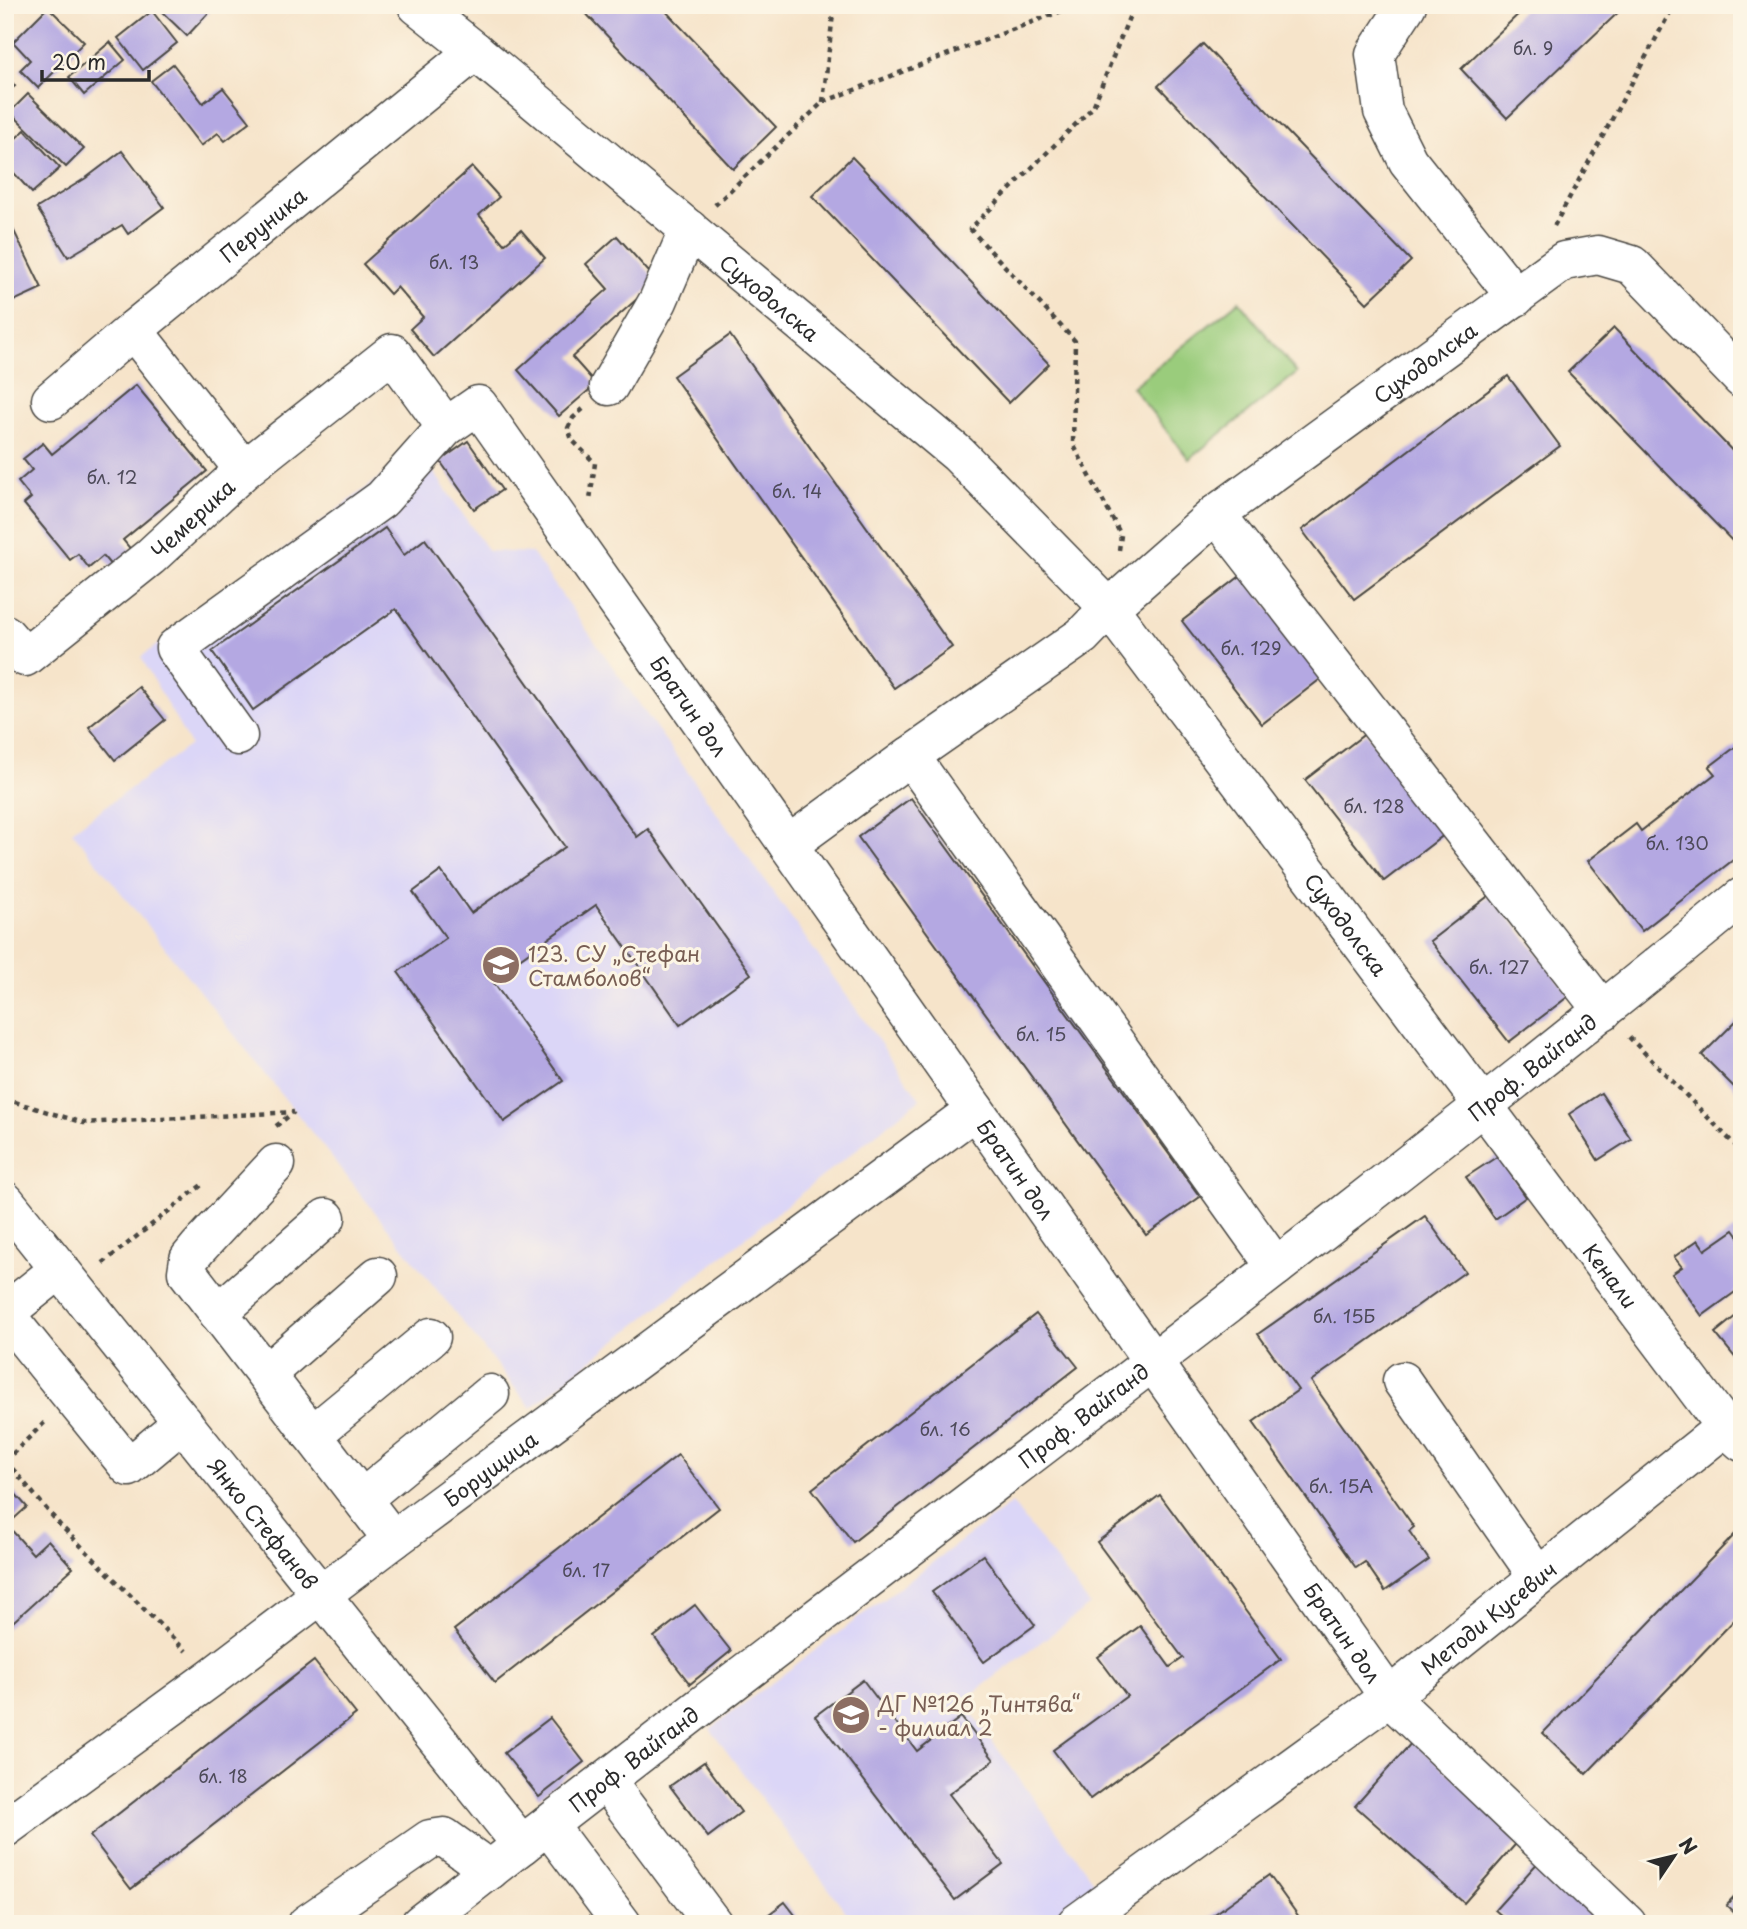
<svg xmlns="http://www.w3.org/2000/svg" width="1747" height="1929" font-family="'Playpen Sans',sans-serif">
	<rect width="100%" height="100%" fill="#fcf5e5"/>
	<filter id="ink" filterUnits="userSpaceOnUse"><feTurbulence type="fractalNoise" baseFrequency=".0143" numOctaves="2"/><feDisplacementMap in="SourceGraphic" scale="14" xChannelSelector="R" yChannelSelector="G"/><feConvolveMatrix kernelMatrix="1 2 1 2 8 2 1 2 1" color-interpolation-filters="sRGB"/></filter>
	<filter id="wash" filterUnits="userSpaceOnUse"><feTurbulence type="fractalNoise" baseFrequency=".00686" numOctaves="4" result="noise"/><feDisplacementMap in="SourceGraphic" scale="28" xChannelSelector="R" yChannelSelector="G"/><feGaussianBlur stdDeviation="1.57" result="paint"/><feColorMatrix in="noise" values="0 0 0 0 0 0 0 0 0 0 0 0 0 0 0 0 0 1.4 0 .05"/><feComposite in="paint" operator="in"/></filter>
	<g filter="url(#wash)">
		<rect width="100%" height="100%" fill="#f6e4ca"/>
		<g fill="#dbd6f7">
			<polygon points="418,449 488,551 532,553 920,1099 531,1408 72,831 190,745 141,657"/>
			<polygon points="1012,1503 1090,1605 963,1701 1097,1886 1044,1924 855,1924 710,1729"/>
		</g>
		<polygon fill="#9acc7c" stroke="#627c54" stroke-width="2" points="1239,301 1297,373 1189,459 1132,387"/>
		<g id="blocks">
			<g fill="#b4a8e2">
				<polygon points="161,5 216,5 187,36 158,8"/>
				<polygon points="578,5 660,5 776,127 733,169"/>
				<polygon points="1528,5 1626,5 1507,118 1461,69"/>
				<polygon points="48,7 84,42 38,88 20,70 30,60 13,42"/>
				<polygon points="152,11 177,43 143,70 118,38"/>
				<polygon points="110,42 125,60 84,95 69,77"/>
				<polygon points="1203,44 1411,261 1367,303 1158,86"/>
				<polygon points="173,64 203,103 223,88 250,122 225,141 218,133 201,146 151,81"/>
				<polygon points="5,73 15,86 5,94"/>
				<polygon points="28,94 84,149 66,167 10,112"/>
				<polygon points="25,130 60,168 32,193 5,163 5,148"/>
				<polygon points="122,151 164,207 128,234 122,225 68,257 37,208 86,178"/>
				<polygon points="852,157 1049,364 1009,403 812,196"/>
				<polygon points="472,167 499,197 479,215 504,244 521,230 545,258 434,357 410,329 423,317 397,287 390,294 363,264"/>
				<polygon points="11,225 42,288 5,305 5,228"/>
				<polygon points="617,236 657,281 572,357 596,384 559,416 518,370 608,289 586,264"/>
				<polygon points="1614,328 1742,461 1742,551 1568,372"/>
				<polygon points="730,335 952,647 894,688 673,376"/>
				<polygon points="1508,376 1560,446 1354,599 1302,530"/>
				<polygon points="136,385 207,471 123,540 133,552 113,568 103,556 89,568 78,554 70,560 24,504 31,498 18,482 32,470 23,459 43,443 52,454"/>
				<polygon points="468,441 502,490 474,509 440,461"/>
				<polygon points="385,528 404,555 425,539 637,837 648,829 751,974 680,1025 596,905 491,979 563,1081 504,1122 398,972 446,938 413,892 441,871 471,913 565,847 396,609 253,710 212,651"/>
				<polygon points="1243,574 1323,677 1262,724 1182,621"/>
				<polygon points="139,687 165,720 115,760 89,727"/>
				<polygon points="1366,733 1445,834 1384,881 1305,780"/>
				<polygon points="1742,742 1742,853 1642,931 1588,861 1636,824 1641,831 1715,774 1709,767"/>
				<polygon points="911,798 1200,1197 1146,1235 858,837"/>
				<polygon points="1491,894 1570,995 1509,1042 1430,941"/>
				<polygon points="1742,1015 1742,1095 1702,1055"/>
				<polygon points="1601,1093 1631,1139 1598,1160 1569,1114"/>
				<polygon points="1498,1156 1526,1197 1495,1219 1466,1177"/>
				<polygon points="1425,1216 1465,1272 1311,1381 1414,1527 1409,1531 1429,1560 1385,1591 1365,1562 1356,1568 1253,1422 1298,1390 1258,1334"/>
				<polygon points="1734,1230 1742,1241 1742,1287 1702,1316 1672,1274 1682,1267 1674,1257 1698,1240 1705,1250"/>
				<polygon points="1742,1311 1742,1366 1715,1333"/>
				<polygon points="1036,1314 1078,1367 853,1542 812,1489"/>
				<polygon points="678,1455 719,1508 495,1683 454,1630"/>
				<polygon points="5,1482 27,1507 7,1525 33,1554 48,1540 73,1568 5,1629"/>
				<polygon points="1160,1495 1281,1659 1090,1799 1053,1750 1127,1696 1098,1657 1140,1626 1170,1667 1183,1658 1097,1542"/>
				<polygon points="1742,1527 1742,1612 1586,1774 1543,1733"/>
				<polygon points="983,1555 1035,1625 984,1662 932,1592"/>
				<polygon points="695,1605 731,1651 690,1684 654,1637"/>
				<polygon points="314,1661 356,1714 131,1889 90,1836"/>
				<polygon points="863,1680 917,1751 961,1717 994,1760 949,1794 1003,1864 955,1900 815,1716"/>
				<polygon points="550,1718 584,1762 539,1797 504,1753"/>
				<polygon points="1413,1741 1521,1838 1464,1903 1355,1806"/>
				<polygon points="704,1762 741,1812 708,1837 670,1786"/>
				<polygon points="1541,1859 1612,1924 1511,1924 1495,1910"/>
				<polygon points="1269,1875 1304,1924 1201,1924 1255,1885"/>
				<polygon points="1742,1888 1742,1920 1726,1905"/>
				<polygon points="785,1902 802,1924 756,1924"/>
			</g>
		</g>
	</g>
	<g filter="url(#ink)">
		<use href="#blocks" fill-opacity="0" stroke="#494743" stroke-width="2"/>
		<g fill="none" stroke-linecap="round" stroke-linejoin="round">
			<defs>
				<g id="minor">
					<path id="s1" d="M417 5 475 51 958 454 1109 608 1725 1427 1742 1442"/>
					<polyline points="1407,5 1375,54 1383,111 1408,161 1516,297"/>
					<polyline points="609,386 658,301 689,229"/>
					<path id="s2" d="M51 400 133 330 475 51"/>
					<polyline points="244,470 392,353 446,427"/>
					<polyline points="1216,514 1603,1011"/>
					<path id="s3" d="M5 634 25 657 150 557 244 470 133 330"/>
					<path id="s4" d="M238 736 175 648 382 499 446 427 478 405 1389 1697 1627 1924"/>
					<polyline points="910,756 1276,1267"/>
					<path id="s5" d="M788 845 910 756 1082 636 1109 608 1216 514 1564 261 1598 255 1632 265 1742 379"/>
					<polyline points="276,1164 198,1248 189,1259 187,1272 393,1540"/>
					<path id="s6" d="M5 1201 522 1845"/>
					<polyline points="5,1313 60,1269"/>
					<polyline points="218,1313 326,1218"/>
					<polyline points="5,1314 129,1467 183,1422"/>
					<polyline points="266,1374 378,1276"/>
					<polyline points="1402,1381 1538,1577"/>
					<polyline points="312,1435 431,1337"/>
					<polyline points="362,1499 490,1394"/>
					<polyline points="606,1781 713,1924"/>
					<polyline points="548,1825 622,1924"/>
					<path id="s7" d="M5 1828 212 1677 393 1540 975 1110"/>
					<polyline points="307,1924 430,1839 444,1837 490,1870"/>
					<path id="s8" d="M420 1924C513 1852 606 1779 699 1708 1049 1440 1402 1177 1742 897"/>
					<path id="s9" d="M1076 1924 1389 1697 1725 1427"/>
				</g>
			</defs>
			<use href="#minor" stroke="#494743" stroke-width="41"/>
			<g stroke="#494743" stroke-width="4.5" stroke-dasharray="5 5" stroke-linecap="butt">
				<polyline points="823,102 834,5"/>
				<polyline points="715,205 823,102 1077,5"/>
				<polyline points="1554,226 1674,5"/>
				<polyline points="583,409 573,418 568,428 572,440 595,463 590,500"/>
				<polyline points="1119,550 1121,535 1073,444 1075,341 970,229 1093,107 1134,5"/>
				<polyline points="1629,1037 1735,1145 1742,1139"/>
				<polyline points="5,1099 84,1123 294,1112"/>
				<polyline points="276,1126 294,1112"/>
				<polyline points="103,1263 203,1184"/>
				<polyline points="5,1461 46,1421"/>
				<polyline points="6,1461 60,1525 186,1651"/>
			</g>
			<use href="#minor" stroke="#fff" stroke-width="38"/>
		</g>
	</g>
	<defs>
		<symbol id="school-disc" viewBox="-11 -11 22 22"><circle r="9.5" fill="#8d6e63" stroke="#fcf5e5"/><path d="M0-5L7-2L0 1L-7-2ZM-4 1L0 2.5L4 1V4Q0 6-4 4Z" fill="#fff"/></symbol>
	</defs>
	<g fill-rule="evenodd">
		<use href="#school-disc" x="479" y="943" width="44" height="44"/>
		<use href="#school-disc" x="829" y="1693" width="44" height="44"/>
	</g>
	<g text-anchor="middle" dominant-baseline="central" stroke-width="6" stroke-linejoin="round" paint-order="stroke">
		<g font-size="18" fill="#4d4a59">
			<text x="1533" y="47">бл. 9</text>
			<text x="454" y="261">бл. 13</text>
			<text x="112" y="476">бл. 12</text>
			<text x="797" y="490">бл. 14</text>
			<text x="1251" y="647">бл. 129</text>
			<text x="1374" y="805">бл. 128</text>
			<text x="1677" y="842">бл. 130</text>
			<text x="1499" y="966">бл. 127</text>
			<text x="1041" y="1033">бл. 15</text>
			<text x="1344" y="1315">бл. 15Б</text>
			<text x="945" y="1428">бл. 16</text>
			<text x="1341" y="1485">бл. 15А</text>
			<text x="586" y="1569">бл. 17</text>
			<text x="223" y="1775">бл. 18</text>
		</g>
		<g font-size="21" fill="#2b2b2b" stroke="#fcf5e5">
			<text stroke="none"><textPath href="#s2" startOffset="275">Перуника</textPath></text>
			<text stroke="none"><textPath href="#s1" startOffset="458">Суходолска</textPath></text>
			<text stroke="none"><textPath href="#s5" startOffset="800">Суходолска</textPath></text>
			<text stroke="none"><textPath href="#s3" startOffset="248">Чемерика</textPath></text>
			<text stroke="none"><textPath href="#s4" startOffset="866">Братин дол</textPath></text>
			<text stroke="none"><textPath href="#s1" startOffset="1314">Суходолска</textPath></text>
			<text stroke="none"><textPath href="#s8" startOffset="1404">Проф. Вайганд</textPath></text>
			<text stroke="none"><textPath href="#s4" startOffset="1433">Братин дол</textPath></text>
			<text stroke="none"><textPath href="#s1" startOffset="1754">Кенали</textPath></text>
			<text stroke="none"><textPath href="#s8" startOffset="836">Проф. Вайганд</textPath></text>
			<text stroke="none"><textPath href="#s7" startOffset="604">Борущица</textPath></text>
			<text stroke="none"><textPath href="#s6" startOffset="413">Янко Стефанов</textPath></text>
			<text stroke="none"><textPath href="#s9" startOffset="514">Методи Кусевич</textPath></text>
			<text stroke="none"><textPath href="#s4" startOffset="2000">Братин дол</textPath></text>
			<text stroke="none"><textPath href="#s8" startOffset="270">Проф. Вайганд</textPath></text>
		</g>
		<g font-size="21" fill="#785e54" stroke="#fcf5e5" text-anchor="start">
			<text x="528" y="953">123. СУ „Стефан<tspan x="528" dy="24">Стамболов“</tspan></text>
			<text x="878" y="1703">ДГ №126 „Тинтява“<tspan x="878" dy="24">- филиал 2</tspan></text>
		</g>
	</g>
	<rect width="1747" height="1929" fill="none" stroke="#fcf5e5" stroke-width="28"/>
	<g transform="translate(1674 1856) rotate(55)" stroke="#fcf5e5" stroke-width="5" paint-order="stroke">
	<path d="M0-5L12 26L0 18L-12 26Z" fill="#2b2b2b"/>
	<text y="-10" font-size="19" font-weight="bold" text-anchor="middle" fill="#2b2b2b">N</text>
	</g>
	<path d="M42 70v10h107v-10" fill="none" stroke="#2b2b2b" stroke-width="3.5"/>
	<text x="52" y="70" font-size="21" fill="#2b2b2b" stroke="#fcf5e5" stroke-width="5" paint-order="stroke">20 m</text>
</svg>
